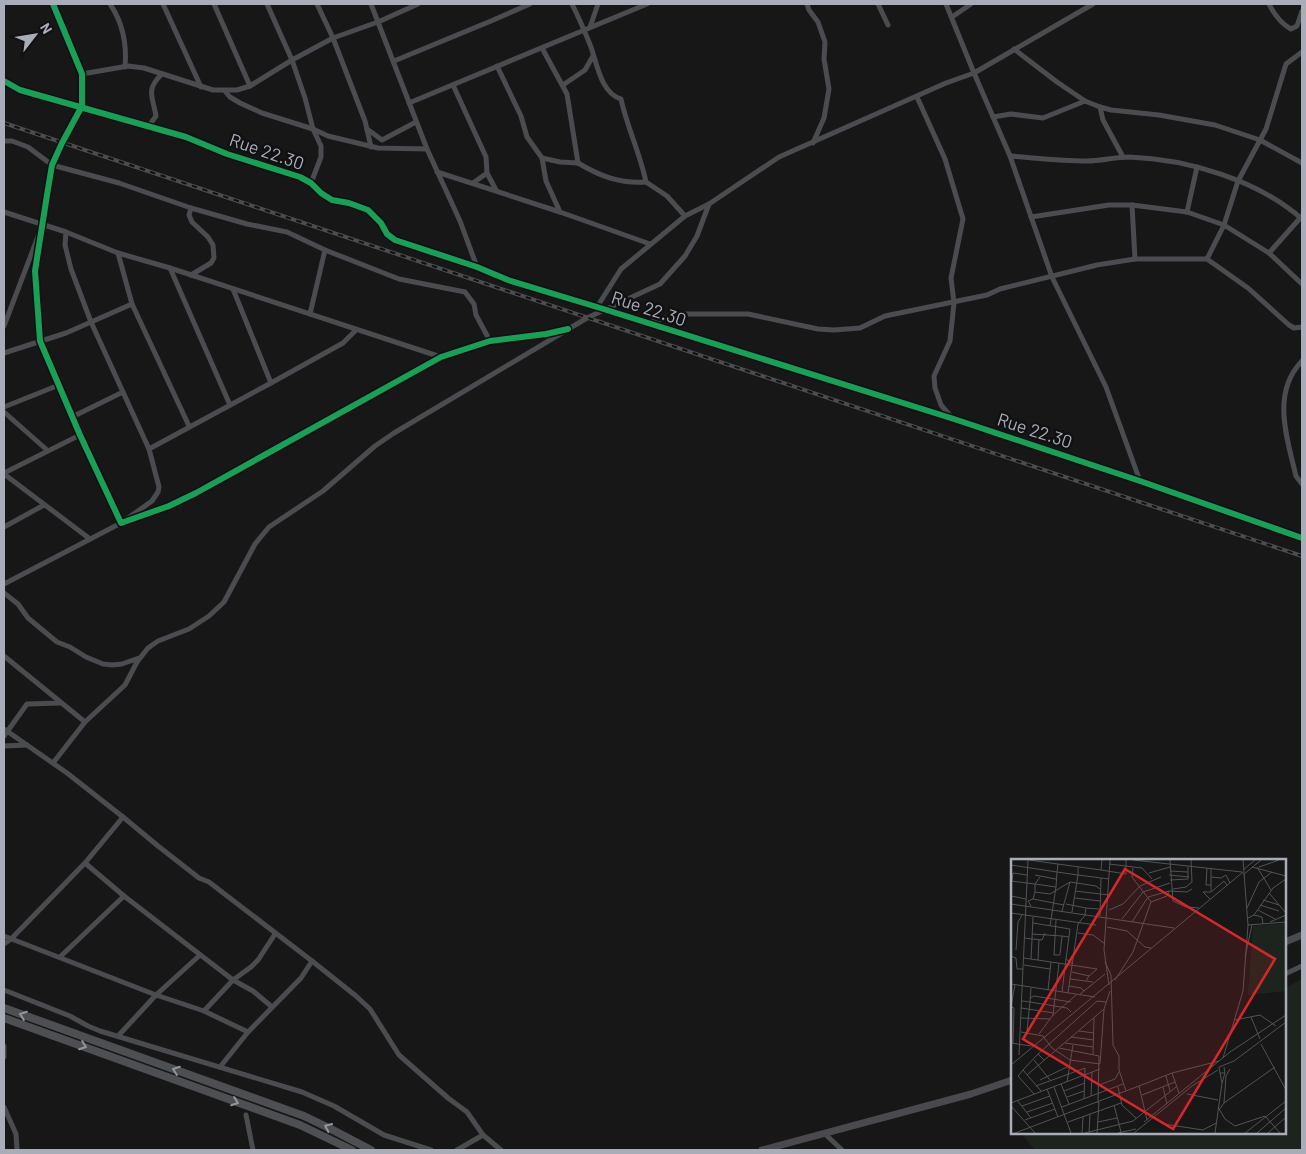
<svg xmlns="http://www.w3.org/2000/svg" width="1306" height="1154" font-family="Barlow,sans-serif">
	<rect width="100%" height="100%" fill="#171717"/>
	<polygon fill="#1d241e" points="1302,979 1302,1150 1035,1150 1021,1133 1285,1133 1285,988"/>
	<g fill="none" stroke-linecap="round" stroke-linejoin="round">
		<g stroke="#4b4c50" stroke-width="5">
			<polyline points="53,4 82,74 82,106 62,143 52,165 47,195 35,271 40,341 80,435 121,523 169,506 196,493 441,357 490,341 546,334 568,329"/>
			<path d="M110 4C123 23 127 44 125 67"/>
			<polyline points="163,4 201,87"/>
			<polyline points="214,4 250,86"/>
			<polyline points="267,4 292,60 305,98 313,129 321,146 321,157 311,183"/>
			<polyline points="317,4 333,38 365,121 371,147"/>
			<polyline points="371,4 427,149 460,221 477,267"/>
			<path d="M572 4C579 18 585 32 591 47 597 64 601 93 621 99 627 127 640 153 646 182 620 184 600 176 578 163"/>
			<polyline points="807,4 809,10 818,22 825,42 824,59 829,89 824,118 813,143"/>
			<polyline points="878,4 888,25"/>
			<polyline points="946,4 974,73 1010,156 1052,277 1106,387 1140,481"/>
			<path d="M1269 4C1274 14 1280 23 1291 29L1297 26 1302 11"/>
			<polyline points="952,17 971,4"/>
			<polyline points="590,27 598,4"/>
			<polyline points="542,48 567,94 578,163 560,162 542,158"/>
			<polyline points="1014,49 1057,82 1085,101 1100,107 1111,110 1159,115 1215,125 1260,140 1302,163"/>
			<polyline points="394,61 491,21 530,4"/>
			<polyline points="497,66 521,116 527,137 542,158 546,181 560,212"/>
			<polyline points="82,74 128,66 144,68 213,90 237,90 250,86 292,60 333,38 378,22 418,4"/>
			<polyline points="4,81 20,90 186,137 227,154 300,177 311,183 321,193 332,200 349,203 368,210 381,223 387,234 395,240 477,267 508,280 597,307 954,419 1140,481 1302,538"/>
			<polyline points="453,85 486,157 487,173 473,183"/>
			<polyline points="563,85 585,70 593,56"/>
			<polyline points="225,91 230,97 240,103 262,113 313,129 328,136 378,148 427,149"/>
			<polyline points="917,97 945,159 963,219 951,278 954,303 950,341 934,376 935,388 941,405 953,419"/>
			<polyline points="409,103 647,4"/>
			<polyline points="1100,107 1103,120 1123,157"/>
			<polyline points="993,117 1011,114 1043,118 1085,101"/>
			<path d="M148 127 156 116C153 97 145 90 162 74"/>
			<polyline points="367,129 382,140 416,122"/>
			<polyline points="4,141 12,141 28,147 52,165 119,183 191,208 247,224 287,232 325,250 399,279 465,292 474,304 476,315 490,341"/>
			<path d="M1010 156C1036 158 1061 161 1087 161 1101 161 1115 157 1129 157 1187 159 1258 180 1302 219"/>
			<polyline points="437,172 560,212 650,244"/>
			<polyline points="487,173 496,190"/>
			<polyline points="646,182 667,196 685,216"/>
			<polyline points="1132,205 1135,259"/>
			<polyline points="191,208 189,215 192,222 208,237 213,245 214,258 211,263 191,275"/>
			<polyline points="4,212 66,232 118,253 170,268 441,357"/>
			<polyline points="1187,212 1197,167"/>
			<polyline points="1031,217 1109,205 1132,205 1187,212 1224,225 1269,253 1302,284"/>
			<polyline points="118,253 132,304 189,426"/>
			<polyline points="1269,253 1302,216"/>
			<polyline points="1207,259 1224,225 1238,181 1266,129 1286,64 1302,52"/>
			<polyline points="170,268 230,405"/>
			<polyline points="233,289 271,383"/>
			<polyline points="597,307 621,269 685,216 709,204 779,157 946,83 974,73 1093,4"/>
			<polyline points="310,314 325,250"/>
			<polyline points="647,323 681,314 748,314 818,329 834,330 860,328 885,316 987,295 1000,289 1097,265 1135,259 1207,259 1248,288 1289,325 1294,328 1302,327"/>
			<polyline points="4,326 39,234"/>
			<polyline points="4,353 66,333 132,304"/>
			<path d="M1302 361C1271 393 1287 438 1296 476L1302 484"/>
			<polyline points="4,407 59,385"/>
			<polyline points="4,412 47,450"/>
			<polyline points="72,417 123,392"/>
			<polyline points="149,449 271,383 343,343 356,330"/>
			<polyline points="4,473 80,435"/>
			<polyline points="4,474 90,539"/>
			<polyline points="4,527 44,505"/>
			<polyline points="4,584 121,523 152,501 158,492 159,487 149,449 91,322 71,269 65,245 66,232"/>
			<polyline points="4,593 18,604 28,618 57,642 70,647 86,657 103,664 112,665 122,664 139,658"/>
			<polyline points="4,656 85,722"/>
			<polyline points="4,729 67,773 123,817 85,863 11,939 4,944"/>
			<polyline points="4,736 27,704 61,703"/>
			<polyline points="4,746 27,745"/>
			<polyline points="53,763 85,722 125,685 137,662 148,648 158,641 189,629 209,616 224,602 255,544 269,527 323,491 375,446 394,433 587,318 660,284 685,256 697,236 709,204"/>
			<polyline points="123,817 158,846 199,878 209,882 312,961 301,978 248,1032 220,1067"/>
			<polyline points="85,863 124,896 233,980 253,991 272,1007"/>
			<polyline points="4,936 156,995 204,1011 248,1032"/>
			<polyline points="60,957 124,896"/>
			<polyline points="312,961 356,996 370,1009 399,1055 448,1098 467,1112 483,1135 501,1150"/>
			<polyline points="1285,974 1302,966"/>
			<polyline points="4,990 70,1016 88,1026 100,1031 302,1092 334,1106 384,1135 431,1150"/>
			<polyline points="204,1011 233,980 251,967 258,960 275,934"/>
			<polyline points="119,1035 156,995 200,955"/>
			<polyline points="4,1046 4,1057"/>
			<polyline points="4,1107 16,1134 17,1150"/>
			<polyline points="246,1115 253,1150"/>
			<polyline points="825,1134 842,1150"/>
			<polyline points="457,1150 483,1135"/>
		</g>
		<g stroke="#4a4a4e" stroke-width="7">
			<polyline points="1285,942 1302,935"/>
			<polyline points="762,1150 971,1094 1012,1080"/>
		</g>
		<g stroke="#4d4f52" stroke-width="8">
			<polyline points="4,1008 304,1116 331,1129 371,1150"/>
			<polyline points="4,1018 300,1125 352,1150"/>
		</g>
		<defs>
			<polyline id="rail" points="4,123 1302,556"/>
		</defs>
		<use href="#rail" stroke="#4b4c4f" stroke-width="4"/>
		<use href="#rail" stroke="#111113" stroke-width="2" stroke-dasharray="5.5" stroke-linecap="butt"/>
		<defs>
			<g id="cycleway">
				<polyline points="53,4 82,74 82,106 62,143 52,165 47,195 35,271 40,341 80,435 121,523 169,506 196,493 441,357 490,341 546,334 568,329"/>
				<polyline points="4,81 20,90 186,137 227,154 300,177 311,183 321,193 332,200 349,203 368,210 381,223 387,234 395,240 477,267 508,280 597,307 954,419 1140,481 1302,538"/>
			</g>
		</defs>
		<use href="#cycleway" stroke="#111113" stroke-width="9"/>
		<use href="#cycleway" stroke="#1a9f57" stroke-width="6"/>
	</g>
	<defs><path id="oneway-chevron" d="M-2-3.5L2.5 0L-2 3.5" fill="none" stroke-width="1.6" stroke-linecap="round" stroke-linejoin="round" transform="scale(1.25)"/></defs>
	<g stroke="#91969e">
		<use href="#oneway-chevron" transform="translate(23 1015) rotate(-160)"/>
		<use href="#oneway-chevron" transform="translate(83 1046) rotate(20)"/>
		<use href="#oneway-chevron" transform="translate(176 1070) rotate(-160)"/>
		<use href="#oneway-chevron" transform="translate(235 1102) rotate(20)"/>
		<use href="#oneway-chevron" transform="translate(328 1127) rotate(-155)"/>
	</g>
	<g text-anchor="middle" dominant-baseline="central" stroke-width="5" stroke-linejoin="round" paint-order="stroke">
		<g font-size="18" fill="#a8adb8" stroke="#111113">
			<text transform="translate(267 151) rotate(19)">Rue 22.30</text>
			<text transform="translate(649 308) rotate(18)">Rue 22.30</text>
			<text transform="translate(1035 430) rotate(18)">Rue 22.30</text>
		</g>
	</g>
	<g transform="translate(1011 859)">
		<rect width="275" height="275" fill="#171717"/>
		<path d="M275 64V132L237 136 242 67Z" fill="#1d241e"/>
		<path fill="none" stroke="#515357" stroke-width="1" d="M18 1 90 11 91 1M122 1 231 13M159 1 162 42 175 48 188 49M98 5 131 9 141 20M0 6 46 13 47 5M241 8 275 17M246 8 260 31M248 8 268 1M122 9 121 18 140 43M196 9 195 26H200M90 11 115 15V1M232 11 244 1M159 12 177 13M138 14 159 8M24 16 45 20M158 16 178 18M232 16 250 1M29 18 24 25 45 28 46 13 67 16V8M200 18 210 19 215 16 219 24M159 21 177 20V8M0 22 24 25V33L39 35 59 23M1 22 2 14 16 16M162 30 175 28 181 23 180 1M64 32 98 36M200 32V9M258 34 275 54M0 37 15 40M64 39 89 42M22 40 53 46M199 40 192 33H200L213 22 216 26M252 41 268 46M0 45 163 69M55 45 75 49M249 46 268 52M20 47 17 42 22 40 24 33M236 49 248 23 261 13M98 51 112 45 129 27 150 18M247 51 264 60M51 52 59 23 85 27 89 30M61 53 67 16 98 20M0 54 85 66M74 55 75 49 88 50M243 56 251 58 252 65M89 57 90 19M237 59 243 56 262 29 275 20M111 60 132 33 159 24M45 61 43 96H49L51 77 58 78M121 63 137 38 158 32M259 63 275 56M22 64 59 70 55 100 62 105M237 66 275 63M39 67 45 28M96 68 116 72 134 88 140 89M67 74 82 76 94 85M21 75 51 77M14 79 21 80 22 58M5 91 7 63 11 56M0 97 5 99 6 110H12M234 98 241 66M13 99 40 103M20 100 21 80 31 81 34 74M27 101 28 81M94 103 100 116 102 186 108 197V211L115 232M13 106 39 110M61 113 78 117 75 122M59 120 82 123M104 121 122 93 140 43 156 37 158 32 176 33 181 30M0 125 84 138M98 126 93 91 99 1M58 127 70 129 73 132M20 129 19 143 56 149 60 153M37 131 40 103 86 110 78 117M51 133 55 100M57 134 67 65 75 55M68 136 94 115M19 139 23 137 60 143M11 142 19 143 16 172M0 147 4 126M0 148 3 149 2 184M10 149 43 154M41 157 65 136M240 158 249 180M10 159 39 160M224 161 249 156 265 167M68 172 83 174M10 173 32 177 41 189 59 201 89 205 93 150 99 132M28 175 42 156 48 104M60 178 83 181M0 184 20 187M54 184 82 188M250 185 275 231M48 189 88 197 87 244M27 195 86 142 95 143M82 195 83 159M8 196 17 1M212 199 232 132 237 66 232 1M23 201 39 221M0 206 232 13M213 208 214 214H209L208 208 223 202 275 163M12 211 7 217 23 235M161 214 208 202M209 214 211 224 214 214M16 216 93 150M155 217 159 232M29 221 58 207M56 223 62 186M50 225 58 245M88 226 104 220 108 213M25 227 74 209M128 227 161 214 168 234M43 228 60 274M107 228 111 246 125 259M152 228 156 245M36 230 47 258M30 232 12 211 27 195 33 201M53 232 74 224M176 235 207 241M131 236 164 223M80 237 81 213M56 238 73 232M73 240 74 209M6 241 20 259M0 244 89 210M213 244 264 208M103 246 110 273M0 247 24 274M11 247 39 237M51 248 112 225M207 248 214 260 224 267 254 257 269 274M208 251 213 244 215 217 219 210M16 253 42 244M146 260 153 265 192 271 205 264M14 261 44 250M57 263 110 244M87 263 106 259M133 263 219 193 275 156M78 273 79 255M4 274 128 227 136 261M71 274 72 258M74 274 122 262 165 228M86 274 88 243M107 274 125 270M123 274 181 227 207 211M204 274 211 224M234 274 275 242M246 274 275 249M257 274 275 258"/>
		<path fill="#d62828" fill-opacity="0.15" stroke="#d62828" stroke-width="2.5" d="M114 10 264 100 162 270 12 180Z"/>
		<rect width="275" height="275" fill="none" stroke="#a8adb8" stroke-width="2.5"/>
	</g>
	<rect width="1306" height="1154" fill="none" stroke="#a8adb8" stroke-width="10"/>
	<g transform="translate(35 35) rotate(59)" stroke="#111113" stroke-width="4" paint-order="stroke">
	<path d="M0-4L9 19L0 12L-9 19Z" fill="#a8adb8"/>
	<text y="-8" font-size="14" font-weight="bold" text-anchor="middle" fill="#a8adb8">N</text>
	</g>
</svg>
